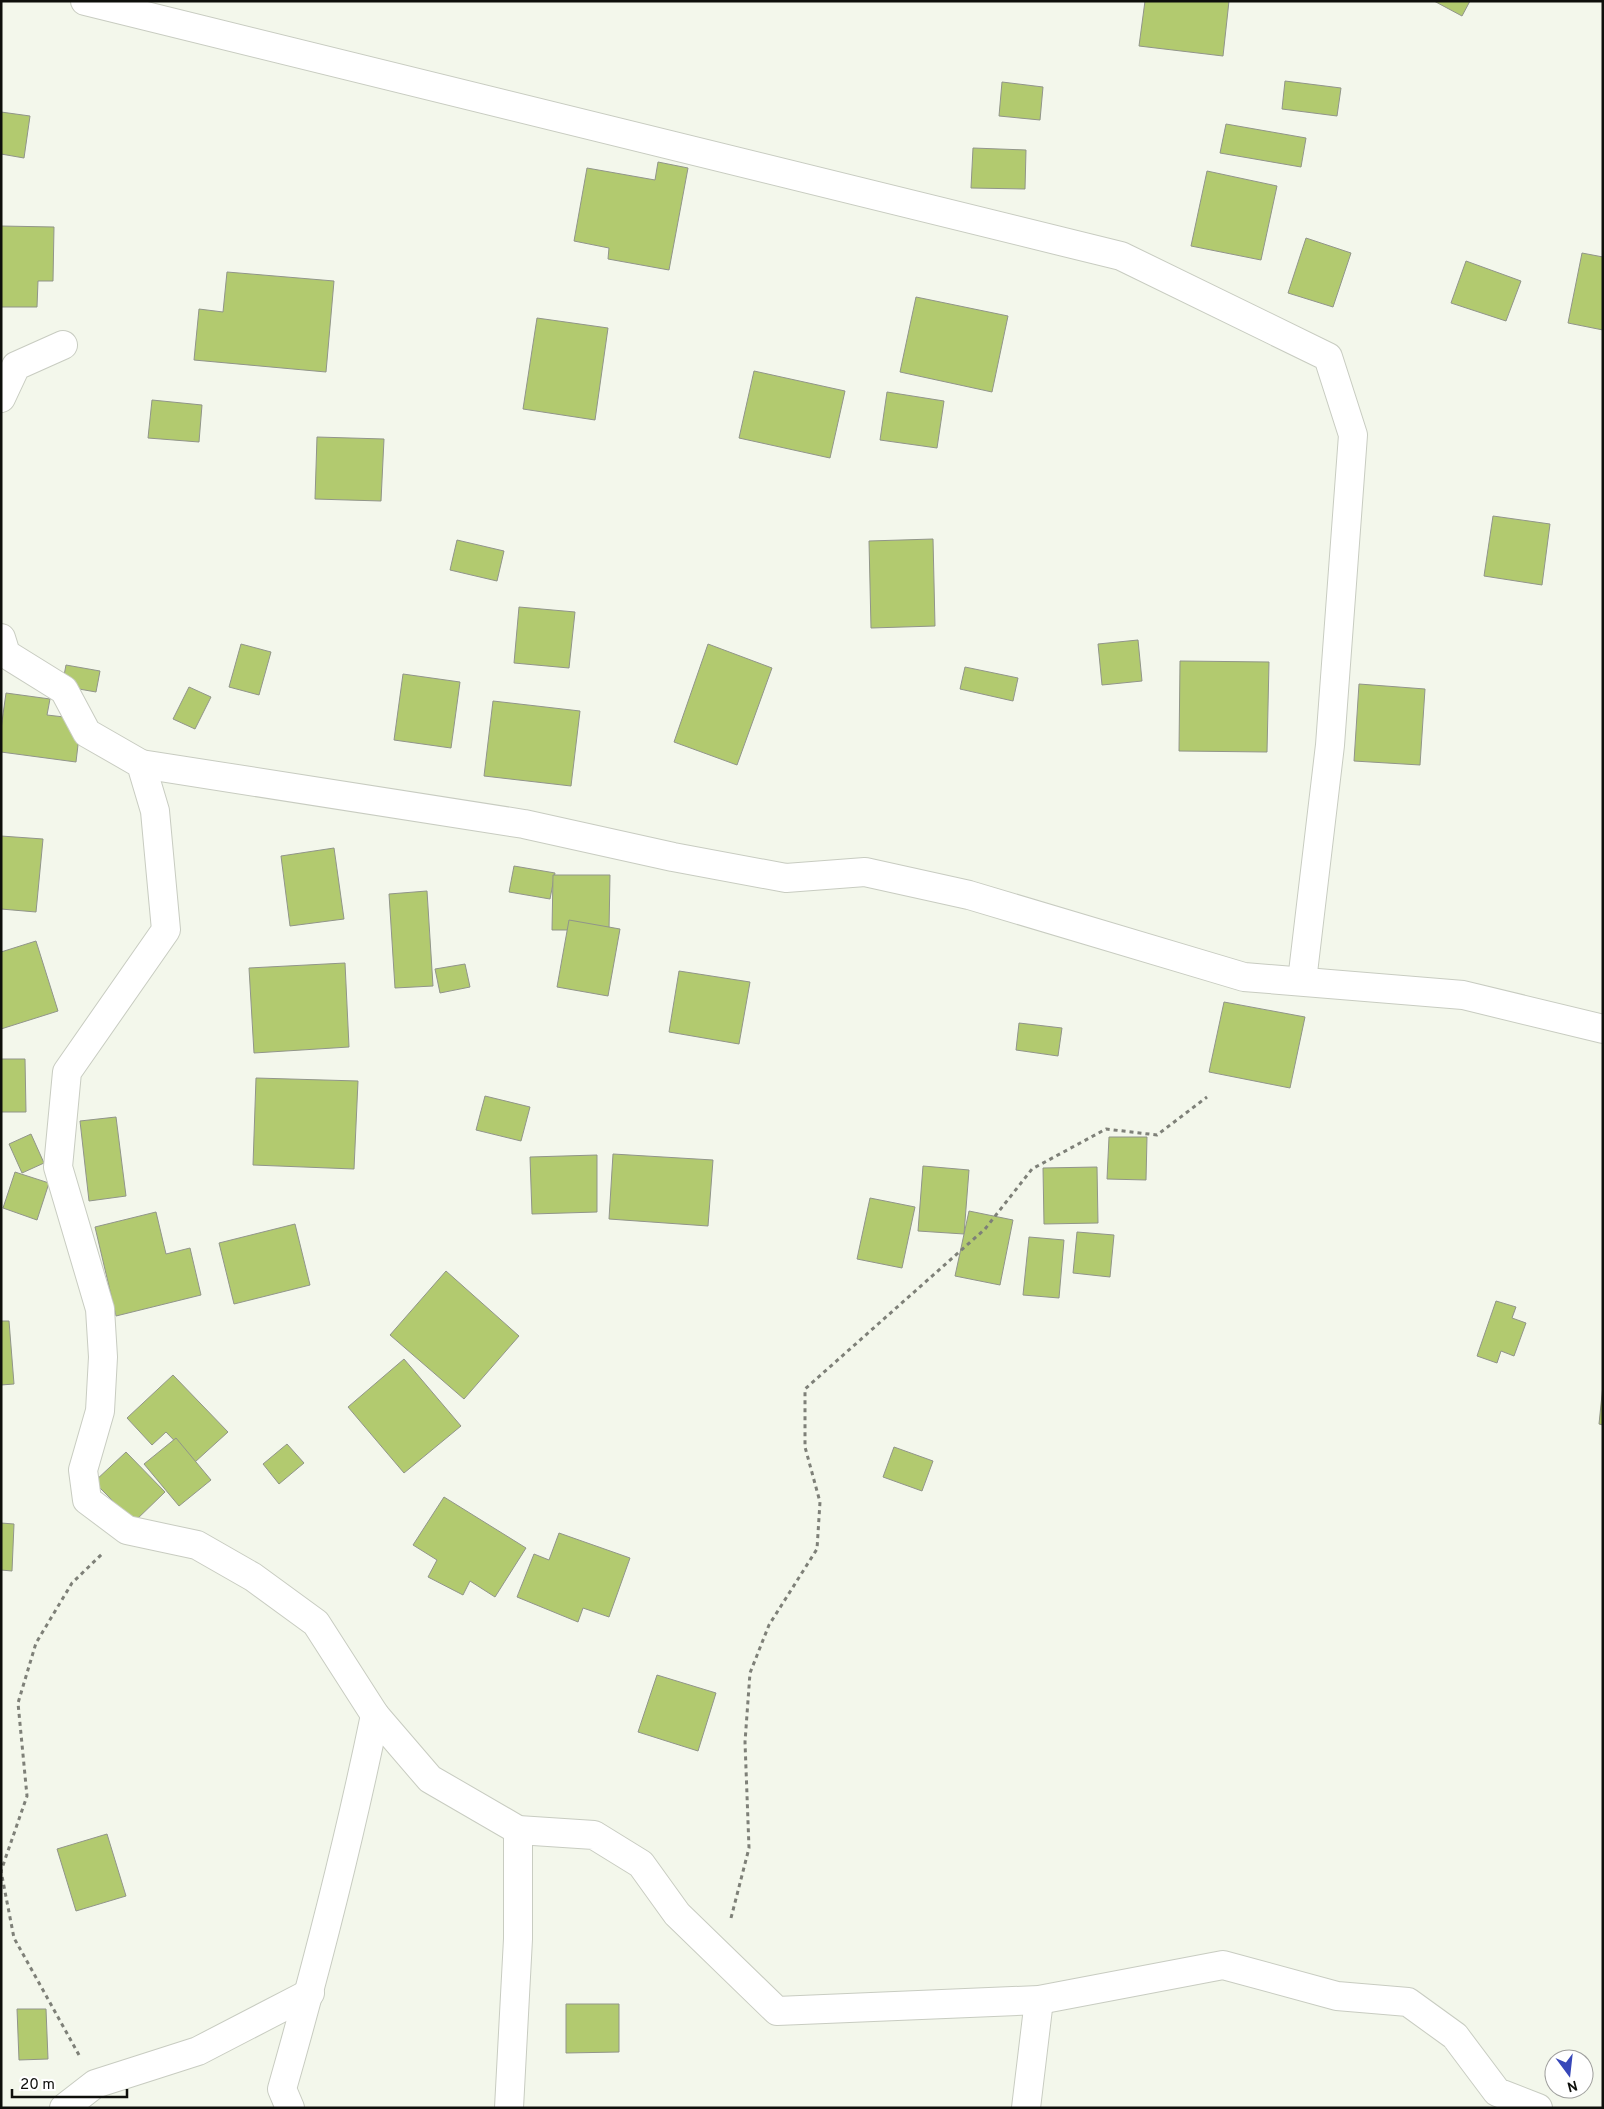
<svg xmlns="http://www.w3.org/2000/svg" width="1604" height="2109" font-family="Overpass,sans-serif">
	<rect width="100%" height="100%" fill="#f3f7eb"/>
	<g fill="#b2ca6f" stroke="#91958a">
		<polygon points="1145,1 1229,1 1223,56 1139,46"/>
		<polygon points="1434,1 1470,1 1462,16"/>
		<polygon points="1285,81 1341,88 1337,116 1282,109"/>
		<polygon points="1002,82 1043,87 1040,120 999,116"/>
		<polygon points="1,112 30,116 24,158 1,154"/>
		<polygon points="1226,124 1306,138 1301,167 1220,153"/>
		<polygon points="973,148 1026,150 1025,189 971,188"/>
		<polygon points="658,162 688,168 669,270 608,259 609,248 574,241 587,168 655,180"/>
		<polygon points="1207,171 1277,186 1261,260 1191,246"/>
		<polygon points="1,226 54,227 53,281 38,281 37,307 1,307"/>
		<polygon points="1306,238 1351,253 1333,307 1288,293"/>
		<polygon points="1582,253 1603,257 1603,330 1568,323"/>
		<polygon points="1466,261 1521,281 1506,321 1451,303"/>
		<polygon points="227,272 334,281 326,372 194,360 199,309 223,312"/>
		<polygon points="916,297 1008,316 992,392 900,372"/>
		<polygon points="537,318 608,328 595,420 523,409"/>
		<polygon points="754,371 845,391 830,458 739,438"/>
		<polygon points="887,392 944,401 937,448 880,440"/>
		<polygon points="152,400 202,405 199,442 148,438"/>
		<polygon points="317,437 384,439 381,501 315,499"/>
		<polygon points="1493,516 1550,524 1542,585 1484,576"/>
		<polygon points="933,539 935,626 871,628 869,541"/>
		<polygon points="457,540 504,551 497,581 450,570"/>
		<polygon points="519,607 575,612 569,668 514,663"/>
		<polygon points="1138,640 1142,681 1102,685 1098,644"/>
		<polygon points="241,644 271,652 259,695 229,687"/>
		<polygon points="708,644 772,668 737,765 674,742"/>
		<polygon points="1180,661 1269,662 1267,752 1179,751"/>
		<polygon points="66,665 100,671 96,692 62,686"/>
		<polygon points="965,667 1018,678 1013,701 960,689"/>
		<polygon points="403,674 460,682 451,748 394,740"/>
		<polygon points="1359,684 1425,689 1420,765 1354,761"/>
		<polygon points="189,687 211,697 195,729 173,719"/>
		<polygon points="6,693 50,699 47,715 81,719 76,762 1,752 1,729"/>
		<polygon points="493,701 580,711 571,786 484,776"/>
		<polygon points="1,836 43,839 36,912 1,909"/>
		<polygon points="334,848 344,919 290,926 281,856"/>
		<polygon points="514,866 555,873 550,899 509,892"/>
		<polygon points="553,875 610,875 609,930 552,930"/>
		<polygon points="427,891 433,986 395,988 389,894"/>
		<polygon points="569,920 620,929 608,996 557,987"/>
		<polygon points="36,941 58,1011 1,1029 1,952"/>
		<polygon points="345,963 349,1047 254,1053 249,968"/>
		<polygon points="465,964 470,987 440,993 435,969"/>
		<polygon points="679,971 750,982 739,1044 669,1032"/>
		<polygon points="1224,1002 1305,1017 1290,1088 1209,1072"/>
		<polygon points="1019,1023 1062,1028 1058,1056 1016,1050"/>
		<polygon points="1,1059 25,1059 26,1112 1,1112"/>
		<polygon points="256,1078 358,1081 354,1169 253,1165"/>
		<polygon points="485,1096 530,1107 521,1141 476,1130"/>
		<polygon points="116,1117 126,1196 89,1201 80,1121"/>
		<polygon points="31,1134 44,1163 22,1173 9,1144"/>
		<polygon points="1109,1137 1147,1137 1146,1180 1107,1179"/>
		<polygon points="613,1154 713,1160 708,1226 609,1219"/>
		<polygon points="597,1155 597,1212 532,1214 530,1157"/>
		<polygon points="923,1166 969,1170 964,1234 918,1231"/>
		<polygon points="1097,1167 1098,1223 1044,1224 1043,1168"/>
		<polygon points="15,1172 49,1183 37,1220 3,1208"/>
		<polygon points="870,1198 915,1207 902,1268 857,1259"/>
		<polygon points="969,1211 1013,1220 1000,1285 955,1276"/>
		<polygon points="156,1212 166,1254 190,1248 201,1295 116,1316 95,1227"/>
		<polygon points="295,1224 310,1285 234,1304 219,1243"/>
		<polygon points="1077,1232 1114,1235 1110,1277 1073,1273"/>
		<polygon points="1029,1237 1064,1240 1059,1298 1023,1295"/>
		<polygon points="446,1271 519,1336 464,1399 390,1335"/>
		<polygon points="1496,1301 1516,1307 1512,1318 1526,1323 1514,1356 1501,1351 1497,1363 1477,1356"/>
		<polygon points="1,1321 9,1321 14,1384 1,1385"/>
		<polygon points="404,1359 461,1426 404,1473 348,1407"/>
		<polygon points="173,1375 228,1432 195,1462 166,1432 152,1445 127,1418"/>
		<polygon points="1603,1385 1603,1425 1599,1424"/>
		<polygon points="176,1438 211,1480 179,1506 144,1464"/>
		<polygon points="287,1444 304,1463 279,1484 263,1464"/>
		<polygon points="894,1447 933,1461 922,1491 883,1477"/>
		<polygon points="126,1452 165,1492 134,1522 94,1482"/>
		<polygon points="444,1497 526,1548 495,1597 470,1581 463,1595 428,1577 437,1560 413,1545"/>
		<polygon points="1,1523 14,1524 12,1571 1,1570"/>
		<polygon points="559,1533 630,1558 609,1617 583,1608 578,1622 517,1597 534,1554 549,1560"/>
		<polygon points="657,1675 716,1693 698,1751 638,1732"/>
		<polygon points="107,1834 126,1896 76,1911 57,1849"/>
		<polygon points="566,2004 619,2004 619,2052 566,2053"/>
		<polygon points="17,2009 46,2009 48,2059 19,2060"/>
	</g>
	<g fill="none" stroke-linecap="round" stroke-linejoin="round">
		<defs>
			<g id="street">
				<polyline points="85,1 1121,256 1328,357 1353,435 1330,745 1302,981"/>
				<polyline points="1,398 16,366 63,345"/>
				<polyline points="1,638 6,654 64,690 87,733 141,764 155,811 166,930 67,1072 58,1167 100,1309 103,1357 100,1411 83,1470 87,1500 127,1530 197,1545 253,1577 316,1623 375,1715 430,1779 518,1830 594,1835 641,1864 677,1914 777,2011 1039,2000 1223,1965 1337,1996 1408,2002 1455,2036 1497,2092 1538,2108"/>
				<polyline points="141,764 524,824 673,857 786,878 865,872 969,895 1244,977 1463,995 1603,1029"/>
				<polyline points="64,2108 95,2084 198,2051 310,1993"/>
				<path d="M290 2108 282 2089C317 1966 349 1841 375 1715"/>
				<polyline points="509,2108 518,1939 518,1830"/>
				<polyline points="1026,2108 1039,2000"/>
			</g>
		</defs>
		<use href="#street" stroke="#c8ccc1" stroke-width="30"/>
		<g stroke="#7e8078" stroke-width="3" stroke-dasharray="4 4" stroke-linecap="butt">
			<polyline points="731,1918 749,1848 745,1742 750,1673 769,1625 817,1549 820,1502 805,1447 805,1389 985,1229 1032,1169 1106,1129 1157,1135 1207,1097"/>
			<polyline points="79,2055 14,1938 1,1871 27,1796 18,1703 36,1643 72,1583 103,1553"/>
		</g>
		<use href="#street" stroke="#fff" stroke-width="28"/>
	</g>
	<rect width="1604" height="2109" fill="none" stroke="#0e0f0b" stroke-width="5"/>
	<g transform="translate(1569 2074) rotate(165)"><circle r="24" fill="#ffffff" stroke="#9f9f9d"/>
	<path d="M0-4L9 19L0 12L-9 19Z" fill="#3747b9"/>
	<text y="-8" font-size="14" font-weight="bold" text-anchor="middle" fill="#0e0f0b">N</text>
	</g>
	<path d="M12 2089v8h115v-8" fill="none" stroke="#0e0f0b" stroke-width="2.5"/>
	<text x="20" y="2089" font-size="15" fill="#0e0f0b" stroke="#ffffff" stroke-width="4" paint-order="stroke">20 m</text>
</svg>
